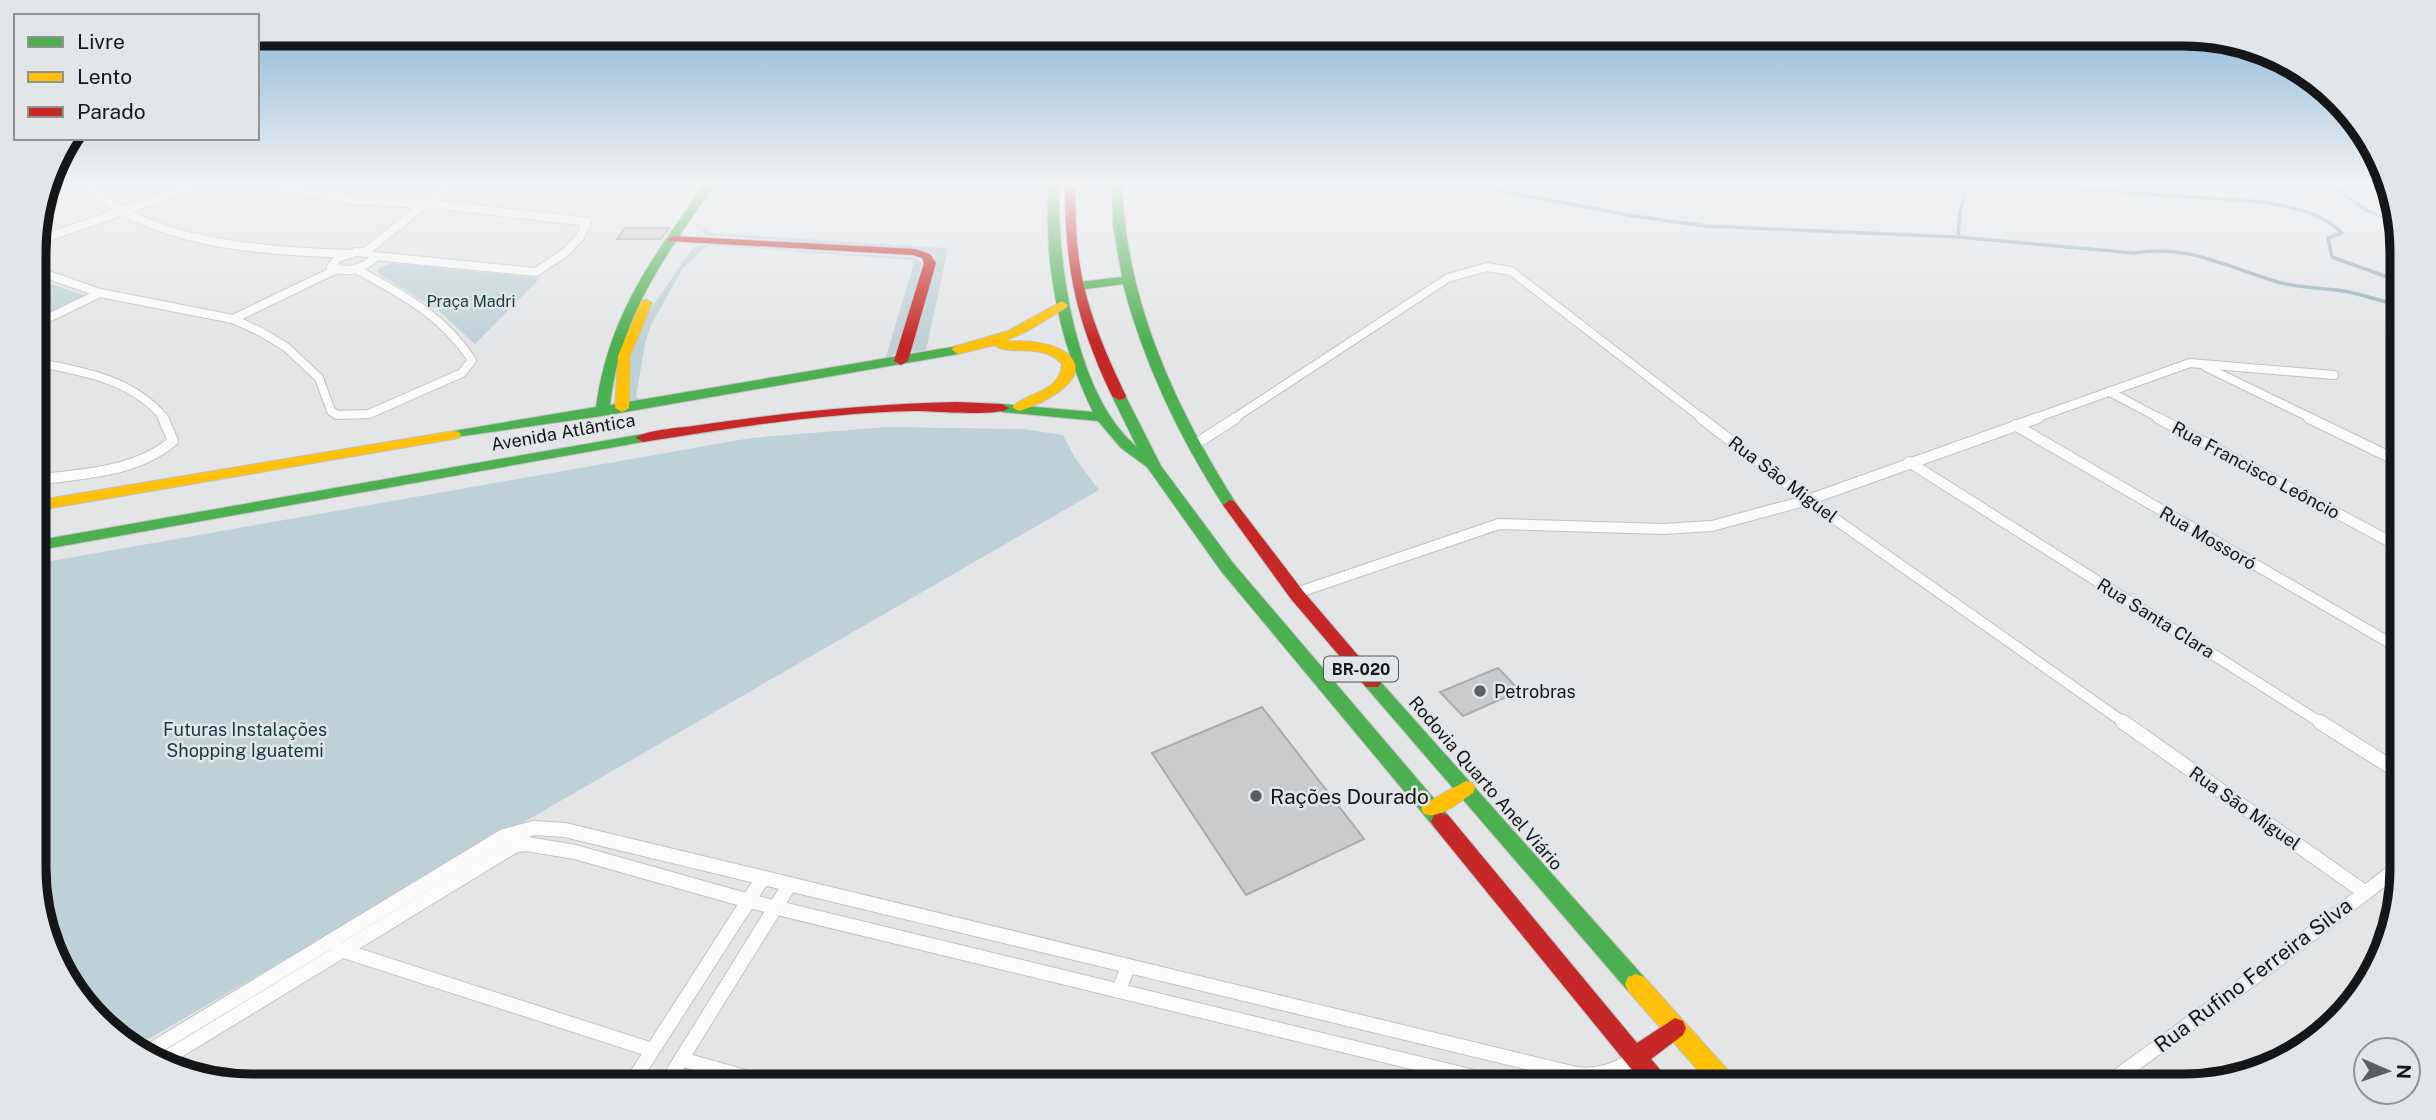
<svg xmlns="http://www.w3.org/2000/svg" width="2436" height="1120" font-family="'Public Sans',sans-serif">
	<rect width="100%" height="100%" fill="#e3e5e7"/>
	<g fill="#bed1d7" fill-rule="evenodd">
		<polygon points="704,228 710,233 948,248 926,350 913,352 911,350 936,263 935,255 929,251 709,235 702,232"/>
		<path d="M707 244 917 258 922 264 898 351 889 359 628 406V368L638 327 692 249ZM708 245 912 260 914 263 886 357 880 360 641 400 636 397 645 343 651 325 683 268Z"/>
		<polygon points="392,263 540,278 475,344 438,310 378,273 379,268"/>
		<polygon points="34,278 88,297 34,324"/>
		<polygon points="886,427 1022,429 1063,435 1075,458 1099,490 136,1046 79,1002 35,898 34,564 751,438"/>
	</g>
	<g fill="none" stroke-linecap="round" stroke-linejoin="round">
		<g stroke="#90b0b8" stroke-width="3.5">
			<path d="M1469 185 1634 216 1705 226 1958 237 2134 253C2187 244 2225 266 2274 281 2298 289 2325 287 2349 292 2367 296 2383 302 2401 305"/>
			<path d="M2019 185 2264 202C2293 208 2320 211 2342 233L2328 238 2332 257 2401 282"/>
			<polyline points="2331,185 2366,210 2401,224"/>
			<polyline points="1958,237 1960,212 1967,185"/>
		</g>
	</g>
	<g fill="#cacbcd" stroke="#a9abac" stroke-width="2">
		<polygon points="625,228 669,228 661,239 617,239"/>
		<polygon points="1498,668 1520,691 1463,716 1440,692"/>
		<polygon points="1262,707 1364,839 1246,895 1152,753"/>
	</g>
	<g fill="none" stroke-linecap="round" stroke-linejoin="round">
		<defs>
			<g id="street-far2">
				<path d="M85 185C155 246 260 250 349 254"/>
				<polyline points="265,185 354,200 443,205 587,222 580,237 566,252 536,272 374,256"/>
				<polyline points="34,242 197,185"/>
				<path d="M356 252 370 253 374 259C361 269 347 274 331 267L338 258Z"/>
				<polyline points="365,252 449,185"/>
				<path d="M34 270 100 293 233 319 261 332 286 347 319 378 331 411 337 415 369 414 462 373 472 360C440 313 404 296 356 269"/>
				<polyline points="233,319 335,270"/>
				<polyline points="34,325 100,293"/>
				<path d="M34 362C82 371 133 379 165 419"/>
				<polyline points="2206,367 2313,419"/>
				<polyline points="2110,392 2161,419"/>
				<polyline points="1233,419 1448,278 1487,267 1511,271 1703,419"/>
				<polyline points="2033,419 2190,363 2334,375"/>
			</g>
			<g id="street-far1">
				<polyline points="1701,418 1808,500 2126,724"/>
				<polyline points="2158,418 2402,548"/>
				<polyline points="2309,418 2402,463"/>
				<polyline points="2015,425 2402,650"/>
				<polyline points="1194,445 1236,418"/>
				<polyline points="1909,462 2323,724"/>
				<path d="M34 480C81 474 135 473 173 441L163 418"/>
				<polyline points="1296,593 1499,524 1663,529 1712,526 1808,500 2038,418"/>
			</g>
			<g id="street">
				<polyline points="2123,722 2363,891"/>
				<polyline points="2320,722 2402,774"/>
				<polyline points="338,949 652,1050"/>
				<polyline points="1119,991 1128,966"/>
				<path d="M146 1053 504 836 534 828 565 830 1576 1074C1600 1077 1616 1070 1636 1057"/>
				<polyline points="681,1059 781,1087"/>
				<polyline points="158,1063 504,852 516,845 527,844 575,852 749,901 1511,1086"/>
				<polyline points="2104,1086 2264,970 2403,864"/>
				<polyline points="629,1087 763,878"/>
				<polyline points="664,1087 790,884"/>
			</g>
			<g id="fast">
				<path d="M704 185H714C664 258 621 314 610 405L958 346 964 350 958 354 602 416 449 438 447 435 454 431 596 407C609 314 652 259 704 185Z"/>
				<path d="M1049 185H1059C1057 262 1075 395 1137 447L1112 396 1119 392 1124 393 1161 466 1233 563 1448 815 1451 821 1448 827 1441 829 1434 827 1221 571 1147 467 1121 448 1098 421 1002 412 995 408 1002 404 1093 412C1059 342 1043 262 1049 185Z"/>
				<path d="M1112 185H1122C1126 302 1175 407 1237 505L1235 508H1225C1180 439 1144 364 1123 284L1079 290 1073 286 1079 282 1122 277 1113 225Z"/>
				<polygon points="643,434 648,435 650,438 648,441 34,551 34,541"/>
				<polygon points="1372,677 1378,679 1644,977 1647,984 1644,991 1636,994 1628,991 1366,687 1363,683 1366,679"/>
			</g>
			<g id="slow">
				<polygon points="646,299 652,303 630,356 629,408 622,412 615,408 618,356 640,303"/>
				<path d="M1062 301 1068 305 1066 308 1029 330 1005 341C1024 341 1048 341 1065 352 1100 376 1039 406 1019 411L1012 407C1028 392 1061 392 1062 364 1042 341 1007 357 995 345L958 354 952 350 953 347 1008 331Z"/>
				<polygon points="454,431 459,432 461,435 459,438 34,511 34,501"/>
				<path d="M1466 781 1473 783 1475 788 1473 793C1460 801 1440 820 1424 814L1421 809 1424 804Z"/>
				<polygon points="1636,974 1644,977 1735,1078 1738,1086 1712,1086 1628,991 1625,984 1628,977"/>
			</g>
			<g id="jam">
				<path d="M1065 185H1075C1076 207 1075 229 1078 251 1083 302 1104 350 1126 396L1124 399 1119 400 1112 396C1076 320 1065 269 1065 185Z"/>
				<polygon points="673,236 915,249 930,254 936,263 908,361 901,365 894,361 924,263 922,258 913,255 669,241 667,239"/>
				<path d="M957 402 1002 404 1009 408C999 417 932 411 914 411 823 413 733 428 643 442L636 438C645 430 679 428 693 426 781 413 868 404 957 402Z"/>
				<polygon points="1230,500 1235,502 1303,591 1378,679 1381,683 1378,687 1366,687 1291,599 1223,505"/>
				<polygon points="1441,813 1448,815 1637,1043 1675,1018 1683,1021 1686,1028 1683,1035 1651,1059 1667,1078 1670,1086 1645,1086 1434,827 1431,821 1434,815"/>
			</g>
		</defs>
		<use href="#street-far2" stroke="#c1c3c4" stroke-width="10"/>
		<use href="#street-far1" stroke="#c1c3c4" stroke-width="12"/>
		<use href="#street" stroke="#c1c3c4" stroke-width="16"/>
		<use href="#fast" stroke="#c1c3c4" stroke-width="2"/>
		<use href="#slow" stroke="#c1c3c4" stroke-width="2"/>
		<use href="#jam" stroke="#c1c3c4" stroke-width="2"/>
		<use href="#street-far2" stroke="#fbfbfb" stroke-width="8"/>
		<use href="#street-far1" stroke="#fbfbfb" stroke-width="10"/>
		<use href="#street" stroke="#fbfbfb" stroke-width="14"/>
		<use href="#fast" fill="#4caf50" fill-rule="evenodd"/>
		<use href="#slow" fill="#ffc107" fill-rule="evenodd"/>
		<use href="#jam" fill="#c62828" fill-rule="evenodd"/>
	</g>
	<linearGradient id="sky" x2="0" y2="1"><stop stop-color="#85b2d5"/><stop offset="0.54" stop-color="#f2f3f4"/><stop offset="1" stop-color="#f2f3f4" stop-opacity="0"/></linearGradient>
	<rect width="2436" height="342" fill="url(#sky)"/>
	<g fill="#5d5e60" stroke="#e2e6e8" stroke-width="2.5">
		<circle cx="1480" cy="691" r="7"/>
		<circle cx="1256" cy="796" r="7"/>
	</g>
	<g text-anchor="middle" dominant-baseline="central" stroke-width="5" stroke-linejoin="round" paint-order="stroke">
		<g font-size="16" fill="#113c45" stroke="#e2e6e8">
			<text x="471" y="301">Praça Madri</text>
		</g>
		<rect fill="#e2e6e8" stroke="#525456" stroke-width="2" x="1324" y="656.5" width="74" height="25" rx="5"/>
		<g font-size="16" font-weight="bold" fill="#151617">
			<text x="1361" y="669">BR-020</text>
		</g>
		<g font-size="18" fill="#151617" stroke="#e2e6e8">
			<text transform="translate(563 432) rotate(-10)">Avenida Atlântica</text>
			<text transform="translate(2256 470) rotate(28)">Rua Francisco Leôncio</text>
			<text transform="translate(1783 479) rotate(37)">Rua São Miguel</text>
			<text transform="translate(2208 538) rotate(30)">Rua Mossoró</text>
			<text transform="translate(2156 618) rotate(32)">Rua Santa Clara</text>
			<text transform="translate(1486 783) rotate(49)">Rodovia Quarto Anel Viário</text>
			<text transform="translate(2245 808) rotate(35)">Rua São Miguel</text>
		</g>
		<g font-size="18" fill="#151617" stroke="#e2e6e8" text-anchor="start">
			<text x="1494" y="691">Petrobras</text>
		</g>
		<g font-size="18" fill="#113c45" stroke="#e2e6e8">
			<text x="245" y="729">Futuras Instalações<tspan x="245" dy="21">Shopping Iguatemi</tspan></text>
		</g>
		<g font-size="21" fill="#151617" stroke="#e2e6e8" text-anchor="start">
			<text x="1270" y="796">Rações Dourado</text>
		</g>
		<g font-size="21" fill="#151617" stroke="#e2e6e8">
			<text transform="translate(2253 975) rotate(-37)">Rua Rufino Ferreira Silva</text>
		</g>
	</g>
	<path d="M0 0H2436V1120H0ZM252 46H2184A206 206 0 0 1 2390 252V868A206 206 0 0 1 2184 1074H252A206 206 0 0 1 46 868V252A206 206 0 0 1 252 46Z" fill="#e2e6e8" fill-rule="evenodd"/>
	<path fill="none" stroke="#151617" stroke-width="9" d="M252 46H2184A206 206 0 0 1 2390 252V868A206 206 0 0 1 2184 1074H252A206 206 0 0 1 46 868V252A206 206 0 0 1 252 46Z"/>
	<rect x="14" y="14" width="245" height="126" fill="#e2e6e8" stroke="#909394" stroke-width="2"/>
	<rect x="28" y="37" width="35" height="10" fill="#4caf50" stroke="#909394" stroke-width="2"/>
	<text x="77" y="49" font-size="21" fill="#151617">Livre</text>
	<rect x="28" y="72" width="35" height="10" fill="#ffc107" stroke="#909394" stroke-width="2"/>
	<text x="77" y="84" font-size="21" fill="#151617">Lento</text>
	<rect x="28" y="107" width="35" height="10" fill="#c62828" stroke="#909394" stroke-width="2"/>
	<text x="77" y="119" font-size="21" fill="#151617">Parado</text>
	<g transform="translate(2387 1071) rotate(92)"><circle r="33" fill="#e2e6e8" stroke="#909394" stroke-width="2"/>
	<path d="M0-5L12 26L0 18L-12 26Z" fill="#5d5e60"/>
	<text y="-10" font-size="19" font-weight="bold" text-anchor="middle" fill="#151617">N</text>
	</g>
</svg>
